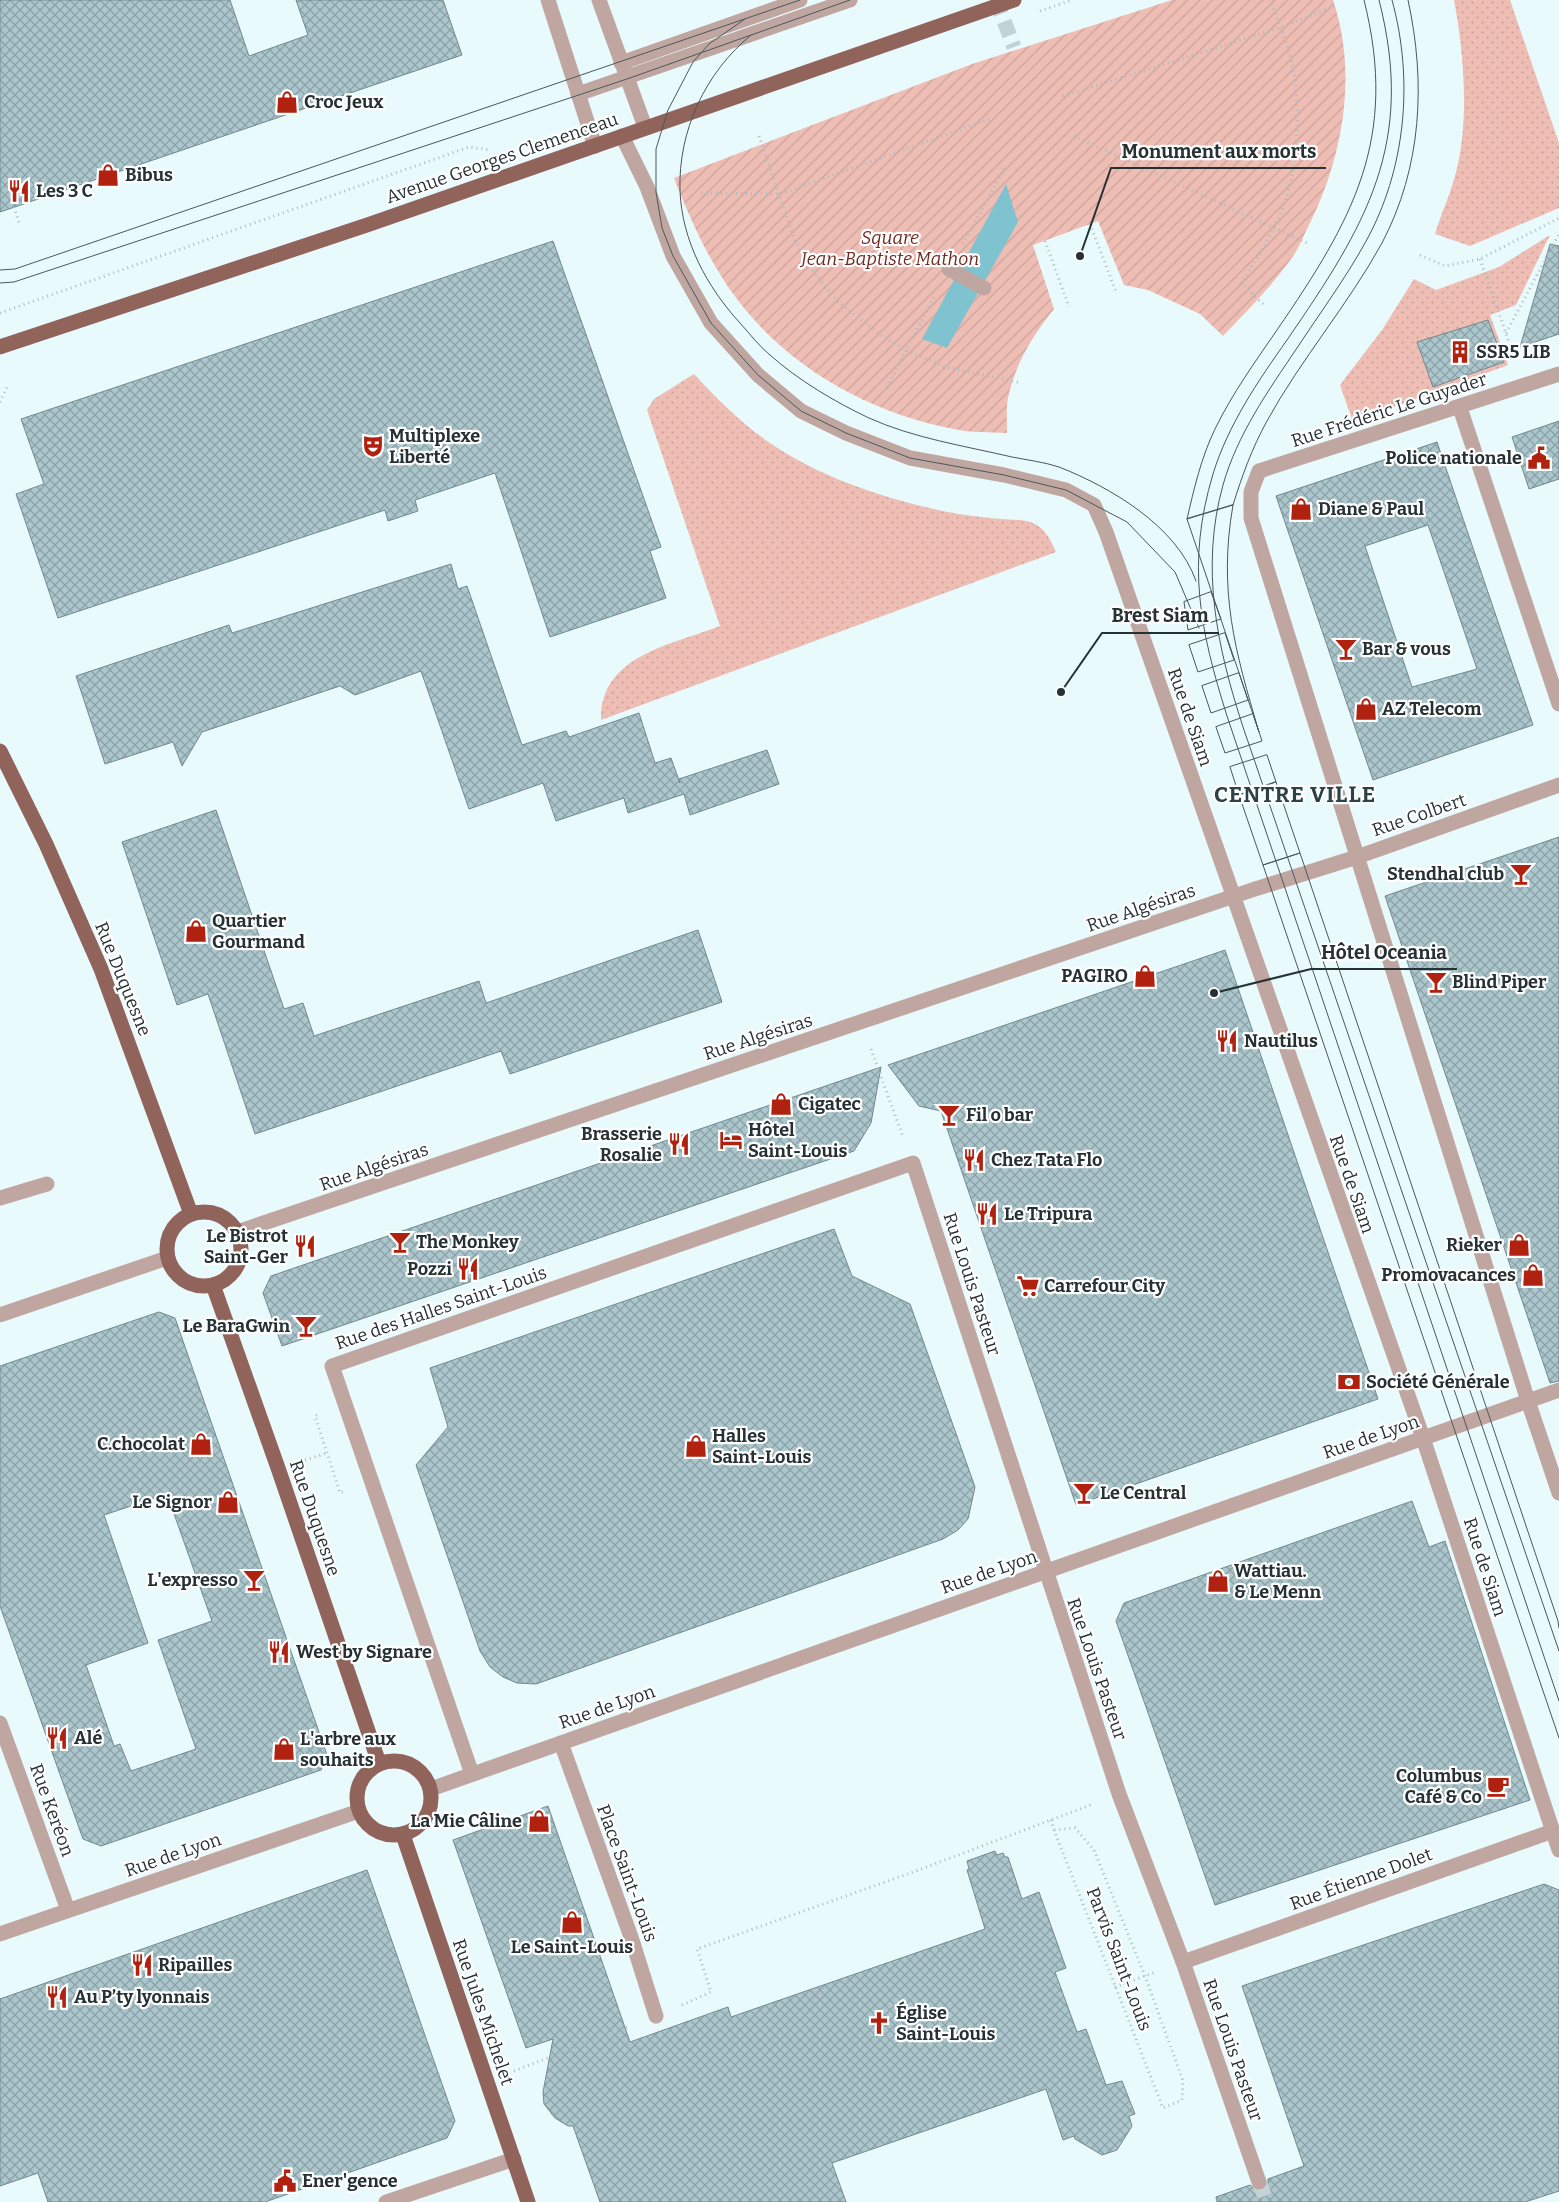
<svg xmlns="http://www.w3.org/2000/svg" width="1559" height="2202" font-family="Bitter,serif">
	<defs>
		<pattern id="grass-dots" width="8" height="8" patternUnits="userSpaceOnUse" patternTransform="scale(1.25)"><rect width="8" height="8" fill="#eebdb4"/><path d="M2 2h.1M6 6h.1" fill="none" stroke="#cca39b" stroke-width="1.8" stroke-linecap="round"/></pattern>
		<pattern id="garden-furrows" width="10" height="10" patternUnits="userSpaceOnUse" patternTransform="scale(1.25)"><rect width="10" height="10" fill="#eebdb4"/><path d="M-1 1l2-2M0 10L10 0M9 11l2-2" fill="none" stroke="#cca39b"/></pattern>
		<pattern id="building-cross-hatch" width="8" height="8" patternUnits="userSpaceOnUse" patternTransform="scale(1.25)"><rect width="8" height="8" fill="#abc6cc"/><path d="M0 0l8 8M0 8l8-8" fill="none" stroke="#8ba1a6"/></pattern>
	</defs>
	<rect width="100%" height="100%" fill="#e9fafd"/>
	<g fill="url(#grass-dots)">
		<path d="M1454 0H1510L1559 143V208L1470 246 1435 234C1441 214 1450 195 1455 176 1470 123 1464 53 1454 0Z"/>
		<polygon points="1550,235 1516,305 1490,315 1508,365 1353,422 1340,385 1382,330 1414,279 1436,290 1499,267"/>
		<path d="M694 374C716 398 740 422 767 441 819 477 882 498 943 511 962 515 981 517 1000 519 1011 520 1022 519 1033 523 1046 529 1051 541 1056 552L601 720C600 655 672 645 720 626L647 410 654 399Z"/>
	</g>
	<path fill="url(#garden-furrows)" d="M1172 0H1333C1358 74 1343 157 1309 225 1303 236 1299 249 1291 259 1271 287 1246 312 1223 336L1200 314 1148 290 1124 285 1098 221 1033 245 1054 309C1033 335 1015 364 1008 398 1006 409 1007 422 1007 433 990 432 971 433 954 429 870 413 789 368 737 299 710 264 690 219 674 178L972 64Z"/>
	<polygon fill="#7fc2d0" points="1006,184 1018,222 947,348 922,339"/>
	<g fill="url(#building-cross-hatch)" stroke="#708a8f" fill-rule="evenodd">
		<polygon points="0,0 230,0 249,56 308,35 296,0 443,0 462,55 0,212"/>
		<polygon points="553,241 661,547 650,551 666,598 550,637 495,473 415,500 418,511 388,521 385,510 58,618 16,494 44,484 21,419"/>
		<polygon points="1550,244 1559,246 1559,334 1520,347"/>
		<polygon points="1488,320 1504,362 1433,387 1417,342"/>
		<polygon points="1559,421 1559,479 1529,489 1512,437"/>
		<path d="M1437 442 1533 725 1373 780 1276 496ZM1428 525 1477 669 1412 687 1365 546Z"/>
		<polygon points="451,564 458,589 467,586 522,745 566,731 569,737 639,713 655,763 671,758 680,783 679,779 767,750 779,784 690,815 684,794 628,813 624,798 556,821 543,783 469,809 421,671 355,695 340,686 202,732 182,766 173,742 105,764 76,676 229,625 232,633"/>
		<polygon points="216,810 284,1009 303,1003 314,1036 479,981 486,1003 698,930 722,1002 510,1074 501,1051 255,1134 208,994 177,1005 122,842"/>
		<polygon points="1559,837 1559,1381 1550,1383 1385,896"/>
		<polygon points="1225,950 1378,1399 1076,1505 941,1111 919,1106 888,1065"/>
		<polygon points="881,1067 871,1123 854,1151 282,1346 263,1293 271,1276"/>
		<polygon points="834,1229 852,1276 910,1304 975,1487 968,1519 958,1530 943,1539 536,1684 517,1683 503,1677 490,1667 480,1651 416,1465 448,1427 430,1368"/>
		<path d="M159 1312 175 1318 327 1755 321 1770 101 1846 83 1839 0 1606V1366ZM167 1494 212 1621 158 1640 196 1749 131 1771 120 1744 114 1746 86 1665 148 1643 104 1515Z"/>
		<polygon points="1412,1501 1429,1547 1445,1541 1530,1800 1215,1905 1116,1621 1124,1603"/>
		<polygon points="548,1806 630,2042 728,2007 731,2017 985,1929 967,1870 969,1869 967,1861 995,1851 997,1855 1003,1853 1005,1857 1008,1857 1022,1899 1039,1892 1066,1968 1055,1972 1077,2032 1086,2029 1106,2085 1122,2081 1135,2114 1129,2116 1132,2126 1117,2150 1102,2155 1075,2139 1074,2136 1063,2140 1046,2089 832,2163 846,2202 600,2202 573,2126 568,2126 555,2118 544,2104 543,2092 553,2039 526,2048 453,1840"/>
		<polygon points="367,1870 455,2121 447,2138 265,2202 48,2202 38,2173 0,2186 0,1999"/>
		<polygon points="1544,1884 1559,1890 1559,2191 1525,2202 1217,2202 1216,2197 1250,2185 1257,2191 1262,2191 1268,2184 1268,2179 1304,2166 1242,1986"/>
	</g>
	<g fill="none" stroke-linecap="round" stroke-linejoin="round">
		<g stroke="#c2d2d5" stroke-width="15" stroke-dasharray="15 8" stroke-linecap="butt">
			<polyline points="996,0 1014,47"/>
			<polyline points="1259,2182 1267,2202"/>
		</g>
		<g stroke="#acbbbe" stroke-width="3" stroke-dasharray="1 4" stroke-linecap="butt">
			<polyline points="1040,11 1072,0"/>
			<polyline points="1063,96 1279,28 1337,5"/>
			<polyline points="759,136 794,238 814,272 837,301 881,335 905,350 946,367 1021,383"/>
			<polyline points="1074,136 1309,244"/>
			<polyline points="701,193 780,194 990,119"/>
			<polyline points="14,207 20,226"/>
			<polyline points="1090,224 1116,292"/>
			<polyline points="887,234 925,255"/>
			<polyline points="1045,241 1069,307"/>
			<polyline points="963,244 1006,165"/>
			<polyline points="1420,255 1445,266 1480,259 1559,218"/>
			<polyline points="1480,259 1515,359"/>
			<path d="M1263 304 1241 283C1261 253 1284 216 1291 180 1299 140 1300 94 1290 54 1285 36 1276 18 1270 0"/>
			<polyline points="0,313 469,147 491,150"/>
			<polyline points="1506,333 1559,234"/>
			<polyline points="887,387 935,295"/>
			<polyline points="0,402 8,385"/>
			<polyline points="871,1049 903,1137"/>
			<polyline points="317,1415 315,1416 340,1493 345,1491"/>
			<polyline points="305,1460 327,1453"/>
			<polyline points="1051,1820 1054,1830 1163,2108 1182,2100 1183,2081 1145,1976 1094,1850 1075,1828 1054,1830"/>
			<polyline points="1115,1987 1156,1972"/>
			<polyline points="682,2005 711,1992 697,1949 916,1871 1093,1804"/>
			<polyline points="514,2071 630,2026"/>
		</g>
		<g stroke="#c0a6a1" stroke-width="15">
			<polyline points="548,0 595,146"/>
			<polyline points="599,0 645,127"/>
			<polyline points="621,63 800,0"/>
			<polyline points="578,94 850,0"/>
			<polyline points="622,136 647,187 673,256 711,323 758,375 801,411 846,433 910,458 1004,475 1066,490 1094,505 1106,532 1423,1438 1559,1850"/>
			<polyline points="949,269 984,288"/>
			<polyline points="1559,374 1259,471 1251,492 1251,518 1528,1401 1559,1493"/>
			<polyline points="1460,408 1559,704"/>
			<polyline points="0,1198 47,1184"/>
			<polyline points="237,1232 1252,890 1357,857 1559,785"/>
			<polyline points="0,1315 167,1258"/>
			<polyline points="0,1723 68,1910"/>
			<polyline points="561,1743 631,1937 656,2016"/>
			<polyline points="472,1774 332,1366 913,1163 1119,1794 1183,1962 1259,2182"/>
			<polyline points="431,1789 1559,1390"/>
			<polyline points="0,1934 359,1811"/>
			<polyline points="1183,1962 1553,1831"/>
			<polyline points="386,2202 514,2159"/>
		</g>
		<g stroke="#90635b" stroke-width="15">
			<polyline points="0,347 370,224 1014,0"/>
			<polyline points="0,751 46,844 101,969 191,1214"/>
			<circle cx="204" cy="1249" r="37"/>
			<polyline points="213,1285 278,1468 379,1763"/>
			<circle cx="394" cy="1798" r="37"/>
			<polyline points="403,1835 528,2202"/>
		</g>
		<g stroke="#4b575a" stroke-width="1">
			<path d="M1364 0C1399 139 1353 219 1277 330 1255 362 1232 394 1215 429 1201 458 1194 489 1187 519L1233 505C1242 476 1252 448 1267 421 1301 359 1348 305 1382 243 1422 167 1426 82 1408 0"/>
			<path d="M1379 0C1416 144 1366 225 1287 340 1258 381 1228 425 1213 474 1186 564 1200 630 1227 716L1559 1701"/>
			<path d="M1392 0C1414 80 1406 170 1365 243 1345 279 1320 313 1297 348 1268 391 1237 435 1223 485 1200 568 1217 647 1243 727L1559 1651"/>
			<polyline points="745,19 709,44 693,62 668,110 656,149 656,192 662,228 673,256 711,323 758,375 801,411 846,433 910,458 1004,475 1066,490 1127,522 1175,572 1199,628"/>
			<path d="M751 35C705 73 678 131 680 191 682 241 707 287 740 323 750 334 759 346 770 355 798 380 835 402 869 418 913 438 965 446 1012 457 1027 460 1044 462 1059 467 1110 487 1177 526 1196 581"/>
			<polyline points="0,270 15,269 800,0"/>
			<polyline points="0,283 14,282 627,79 850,0"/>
			<path d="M1233 505C1218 591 1235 651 1259 732L1187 519Z"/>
			<polygon points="1211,592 1221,619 1188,630 1184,602"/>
			<polygon points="1225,633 1234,660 1198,672 1189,645"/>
			<polygon points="1239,673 1248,700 1211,713 1202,686"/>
			<polygon points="1253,714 1262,741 1225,753 1216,727"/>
			<polygon points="1267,755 1276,782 1239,795 1230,767"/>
			<polygon points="1276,782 1300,853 1263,865 1239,795"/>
			<polyline points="1559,1628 1558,1621 1300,853 1263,865 1559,1738"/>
		</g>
	</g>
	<defs>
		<symbol id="shop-bare" viewBox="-9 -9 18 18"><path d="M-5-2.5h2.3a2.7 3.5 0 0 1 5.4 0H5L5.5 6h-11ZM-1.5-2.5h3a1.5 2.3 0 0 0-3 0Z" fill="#b0220f" stroke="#fff" stroke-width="2.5" paint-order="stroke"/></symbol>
		<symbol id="restaurant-bare" viewBox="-9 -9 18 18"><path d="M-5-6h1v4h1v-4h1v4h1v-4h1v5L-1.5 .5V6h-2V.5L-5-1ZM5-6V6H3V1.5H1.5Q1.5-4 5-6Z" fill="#b0220f" stroke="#fff" stroke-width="2.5" paint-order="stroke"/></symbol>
		<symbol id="building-bare" viewBox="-9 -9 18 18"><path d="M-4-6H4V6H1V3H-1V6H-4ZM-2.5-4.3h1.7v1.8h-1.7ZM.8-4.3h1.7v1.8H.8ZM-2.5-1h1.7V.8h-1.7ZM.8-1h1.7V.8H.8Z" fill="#b0220f" stroke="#fff" stroke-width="2.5" paint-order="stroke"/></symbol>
		<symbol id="theatre-bare" viewBox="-9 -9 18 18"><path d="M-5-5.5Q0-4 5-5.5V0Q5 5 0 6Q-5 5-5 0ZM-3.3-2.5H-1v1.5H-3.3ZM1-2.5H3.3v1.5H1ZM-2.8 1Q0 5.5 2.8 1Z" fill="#b0220f" stroke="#fff" stroke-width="2.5" paint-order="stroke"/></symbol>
		<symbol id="civic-bare" viewBox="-9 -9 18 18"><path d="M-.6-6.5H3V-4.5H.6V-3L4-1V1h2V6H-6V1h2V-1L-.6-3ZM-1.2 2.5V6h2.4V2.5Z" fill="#b0220f" stroke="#fff" stroke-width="2.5" paint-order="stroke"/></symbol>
		<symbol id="bar-bare" viewBox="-9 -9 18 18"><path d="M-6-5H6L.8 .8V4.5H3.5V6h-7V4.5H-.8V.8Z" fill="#b0220f" stroke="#fff" stroke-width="2.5" paint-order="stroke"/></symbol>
		<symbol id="hotel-bare" viewBox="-9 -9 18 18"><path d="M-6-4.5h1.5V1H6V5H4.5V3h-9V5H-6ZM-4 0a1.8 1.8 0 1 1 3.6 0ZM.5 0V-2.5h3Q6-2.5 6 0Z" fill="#b0220f" stroke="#fff" stroke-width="2.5" paint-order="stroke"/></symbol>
		<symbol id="supermarket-bare" viewBox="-9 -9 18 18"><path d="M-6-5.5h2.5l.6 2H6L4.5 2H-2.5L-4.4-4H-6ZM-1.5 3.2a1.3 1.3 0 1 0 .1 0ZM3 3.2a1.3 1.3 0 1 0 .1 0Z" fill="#b0220f" stroke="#fff" stroke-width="2.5" paint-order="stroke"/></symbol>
		<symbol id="bank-bare" viewBox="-9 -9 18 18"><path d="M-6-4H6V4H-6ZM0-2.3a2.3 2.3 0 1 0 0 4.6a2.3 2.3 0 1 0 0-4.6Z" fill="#b0220f" stroke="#fff" stroke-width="2.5" paint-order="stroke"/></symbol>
		<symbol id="cafe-bare" viewBox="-9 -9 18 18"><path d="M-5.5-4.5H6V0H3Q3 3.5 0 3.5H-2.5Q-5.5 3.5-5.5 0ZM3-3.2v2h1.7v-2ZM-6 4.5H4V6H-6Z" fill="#b0220f" stroke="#fff" stroke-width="2.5" paint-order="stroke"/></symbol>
		<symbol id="church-bare" viewBox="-9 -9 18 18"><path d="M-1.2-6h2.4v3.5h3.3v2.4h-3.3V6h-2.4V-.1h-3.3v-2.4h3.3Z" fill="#b0220f" stroke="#fff" stroke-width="2.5" paint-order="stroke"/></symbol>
	</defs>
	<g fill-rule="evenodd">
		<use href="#shop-bare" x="271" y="86" width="32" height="32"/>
		<use href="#shop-bare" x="92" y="159" width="32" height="32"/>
		<use href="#restaurant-bare" x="3" y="175" width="32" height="32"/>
		<use href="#building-bare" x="1444" y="336" width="32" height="32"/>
		<use href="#theatre-bare" x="357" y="430" width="32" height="32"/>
		<use href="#civic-bare" x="1523" y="442" width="32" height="32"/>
		<use href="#shop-bare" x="1285" y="493" width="32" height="32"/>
		<use href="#bar-bare" x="1330" y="633" width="32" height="32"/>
		<use href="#shop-bare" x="1350" y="693" width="32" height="32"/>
		<use href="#bar-bare" x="1505" y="858" width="32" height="32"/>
		<use href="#shop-bare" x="180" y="915" width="32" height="32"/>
		<use href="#shop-bare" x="1129" y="960" width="32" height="32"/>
		<use href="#bar-bare" x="1420" y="966" width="32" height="32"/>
		<use href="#restaurant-bare" x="1211" y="1025" width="32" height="32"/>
		<use href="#shop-bare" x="765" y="1088" width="32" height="32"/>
		<use href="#bar-bare" x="933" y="1099" width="32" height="32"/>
		<use href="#hotel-bare" x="715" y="1124" width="32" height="32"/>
		<use href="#restaurant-bare" x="663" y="1128" width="32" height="32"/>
		<use href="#restaurant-bare" x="958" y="1144" width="32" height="32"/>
		<use href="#restaurant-bare" x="971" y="1198" width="32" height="32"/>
		<use href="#bar-bare" x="384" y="1226" width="32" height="32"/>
		<use href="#shop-bare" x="1503" y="1229" width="32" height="32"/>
		<use href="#restaurant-bare" x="289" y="1230" width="32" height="32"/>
		<use href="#restaurant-bare" x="452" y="1253" width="32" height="32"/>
		<use href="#shop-bare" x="1517" y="1259" width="32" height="32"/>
		<use href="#supermarket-bare" x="1012" y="1270" width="32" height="32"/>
		<use href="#bar-bare" x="290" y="1310" width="32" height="32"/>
		<use href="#bank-bare" x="1333" y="1366" width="32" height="32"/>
		<use href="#shop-bare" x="185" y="1428" width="32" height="32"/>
		<use href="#shop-bare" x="680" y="1430" width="32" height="32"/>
		<use href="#bar-bare" x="1068" y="1477" width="32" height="32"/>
		<use href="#shop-bare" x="212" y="1486" width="32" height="32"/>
		<use href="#bar-bare" x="238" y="1564" width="32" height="32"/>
		<use href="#shop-bare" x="1202" y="1565" width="32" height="32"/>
		<use href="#restaurant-bare" x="263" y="1636" width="32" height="32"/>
		<use href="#restaurant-bare" x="41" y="1722" width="32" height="32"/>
		<use href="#shop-bare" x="268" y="1733" width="32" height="32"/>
		<use href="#cafe-bare" x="1482" y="1770" width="32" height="32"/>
		<use href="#shop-bare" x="523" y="1805" width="32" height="32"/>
		<use href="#shop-bare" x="556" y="1906" width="32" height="32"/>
		<use href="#restaurant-bare" x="126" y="1949" width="32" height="32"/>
		<use href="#restaurant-bare" x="41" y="1981" width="32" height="32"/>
		<use href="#church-bare" x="863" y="2007" width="32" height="32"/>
		<use href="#civic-bare" x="269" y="2165" width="32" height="32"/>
	</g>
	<g text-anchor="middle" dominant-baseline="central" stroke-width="4.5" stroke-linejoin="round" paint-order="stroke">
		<g font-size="18" font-weight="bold" fill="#263133" stroke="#fff" text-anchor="start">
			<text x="304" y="102">Croc Jeux</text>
			<text x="125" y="175">Bibus</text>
			<text x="36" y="191">Les 3 C</text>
			<text x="1476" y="352">SSR5 LIB</text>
			<text x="389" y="436">Multiplexe<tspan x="389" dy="21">Liberté</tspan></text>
			<text x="1522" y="458" text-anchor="end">Police nationale</text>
			<text x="1318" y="509">Diane &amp; Paul</text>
			<text x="1362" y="649">Bar &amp; vous</text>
			<text x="1382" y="709">AZ Telecom</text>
			<text x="1504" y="874" text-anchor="end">Stendhal club</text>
			<text x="212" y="921">Quartier<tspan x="212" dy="21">Gourmand</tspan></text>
			<text x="1128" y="976" text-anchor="end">PAGIRO</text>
			<text x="1452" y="982">Blind Piper</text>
			<text x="1244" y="1041">Nautilus</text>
			<text x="798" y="1104">Cigatec</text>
			<text x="966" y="1115">Fil o bar</text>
			<text x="748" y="1130">Hôtel<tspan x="748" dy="21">Saint-Louis</tspan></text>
			<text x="662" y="1134" text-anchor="end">Brasserie<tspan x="662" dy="21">Rosalie</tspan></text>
			<text x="991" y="1160">Chez Tata Flo</text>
			<text x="1004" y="1214">Le Tripura</text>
			<text x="288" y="1236" text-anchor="end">Le Bistrot<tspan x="288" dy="21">Saint-Ger</tspan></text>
			<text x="416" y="1242">The Monkey</text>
			<text x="1502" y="1245" text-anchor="end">Rieker</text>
			<text x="452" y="1269" text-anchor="end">Pozzi</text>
			<text x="1516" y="1275" text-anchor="end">Promovacances</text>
			<text x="1044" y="1286">Carrefour City</text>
			<text x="290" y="1326" text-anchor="end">Le BaraGwin</text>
			<text x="1366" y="1382">Société Générale</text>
			<text x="712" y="1436">Halles<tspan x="712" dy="21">Saint-Louis</tspan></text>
			<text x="185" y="1444" text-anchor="end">C.chocolat</text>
			<text x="1100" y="1493">Le Central</text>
			<text x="212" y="1502" text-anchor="end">Le Signor</text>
			<text x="1234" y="1571">Wattiau.<tspan x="1234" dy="21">&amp; Le Menn</tspan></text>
			<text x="238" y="1580" text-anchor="end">L'expresso</text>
			<text x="296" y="1652">West by Signare</text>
			<text x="74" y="1738">Alé</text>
			<text x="300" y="1739">L'arbre aux<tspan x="300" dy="21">souhaits</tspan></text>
			<text x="1482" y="1776" text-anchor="end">Columbus<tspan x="1482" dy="21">Café &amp; Co</tspan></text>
			<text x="522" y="1821" text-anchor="end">La Mie Câline</text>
			<text x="572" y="1947" text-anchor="middle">Le Saint-Louis</text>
			<text x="158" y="1965">Ripailles</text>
			<text x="74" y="1997">Au P’ty lyonnais</text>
			<text x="896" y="2013">Église<tspan x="896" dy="21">Saint-Louis</tspan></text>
			<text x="302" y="2181">Ener'gence</text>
		</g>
		<g font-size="18" fill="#263133" stroke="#fff">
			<text transform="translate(502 158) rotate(-19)">Avenue Georges Clemenceau</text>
			<text transform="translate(1389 410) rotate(-18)">Rue Frédéric Le Guyader</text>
			<text transform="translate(1190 717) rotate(71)">Rue de Siam</text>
			<text transform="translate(1419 815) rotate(-19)">Rue Colbert</text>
			<text transform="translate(1141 908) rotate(-19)">Rue Algésiras</text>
			<text transform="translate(123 979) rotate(68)">Rue Duquesne</text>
			<text transform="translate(758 1037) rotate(-18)">Rue Algésiras</text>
			<text transform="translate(374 1167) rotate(-19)">Rue Algésiras</text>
			<text transform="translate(1352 1184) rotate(71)">Rue de Siam</text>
			<text transform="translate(972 1284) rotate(72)">Rue Louis Pasteur</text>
			<text transform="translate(441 1308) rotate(-19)">Rue des Halles Saint-Louis</text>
			<text transform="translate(1371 1437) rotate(-19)">Rue de Lyon</text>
			<text transform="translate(315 1518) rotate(71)">Rue Duquesne</text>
			<text transform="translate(1485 1567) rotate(72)">Rue de Siam</text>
			<text transform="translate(989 1572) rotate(-19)">Rue de Lyon</text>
			<text transform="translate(1097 1669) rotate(71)">Rue Louis Pasteur</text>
			<text transform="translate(607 1707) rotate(-19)">Rue de Lyon</text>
			<text transform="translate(52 1810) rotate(70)">Rue Keréon</text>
			<text transform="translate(173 1855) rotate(-19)">Rue de Lyon</text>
			<text transform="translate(627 1873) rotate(70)">Place Saint-Louis</text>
			<text transform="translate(1361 1879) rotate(-20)">Rue Étienne Dolet</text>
			<text transform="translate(1119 1959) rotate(69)">Parvis Saint-Louis</text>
			<text transform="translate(483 2012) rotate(71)">Rue Jules Michelet</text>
			<text transform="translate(1233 2050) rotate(71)">Rue Louis Pasteur</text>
		</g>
		<g font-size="18" font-style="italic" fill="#6f291f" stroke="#fff">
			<text x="890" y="238">Square<tspan x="890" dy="21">Jean-Baptiste Mathon</tspan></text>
		</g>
		<g font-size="22" font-weight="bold" letter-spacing="1" fill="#2b4348" stroke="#fff">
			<text x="1295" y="794">CENTRE VILLE</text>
		</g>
	</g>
	<path fill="none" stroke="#263133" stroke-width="2" d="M1080 256L1111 168H1326M1061 692L1102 633H1219M1214 993L1311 969H1457"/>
	<g fill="#263133" stroke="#fff" stroke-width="2">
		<circle cx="1080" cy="256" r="5"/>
		<circle cx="1061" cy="692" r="5"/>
		<circle cx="1214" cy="993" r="5"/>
	</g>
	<g font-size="19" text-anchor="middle" font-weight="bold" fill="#263133" stroke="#fff" stroke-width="4.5" stroke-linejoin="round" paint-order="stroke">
		<text x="1219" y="158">Monument aux morts</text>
		<text x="1160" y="622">Brest Siam</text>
		<text x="1384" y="959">Hôtel Oceania</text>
	</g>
</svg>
